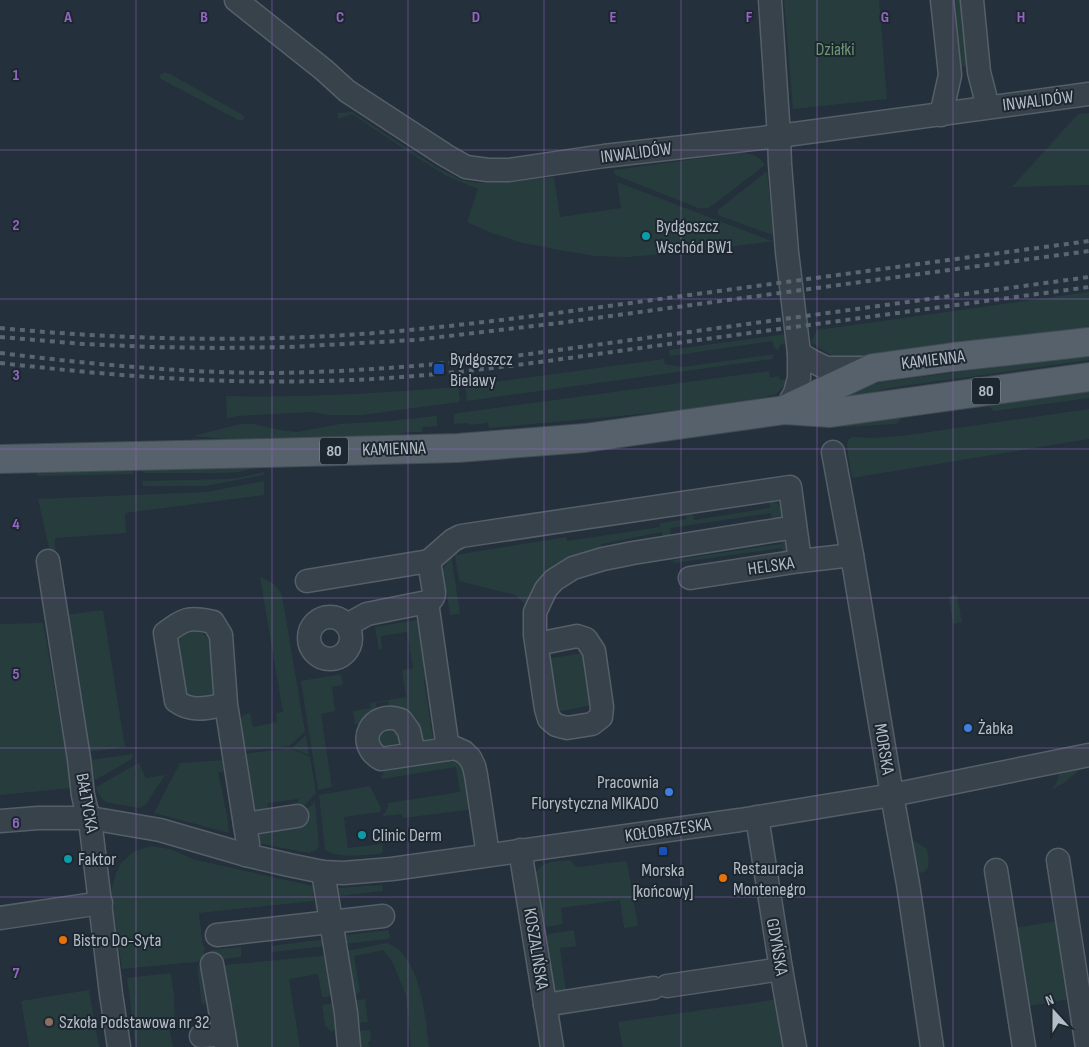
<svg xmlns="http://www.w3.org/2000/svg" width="1089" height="1047" font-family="'Sofia Sans Condensed',sans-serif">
	<rect width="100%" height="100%" fill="#24303b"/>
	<g fill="#273d3d">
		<polygon points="784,0 879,0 887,99 793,109"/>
		<polygon points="947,0 967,0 973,66 952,67"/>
		<polygon points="165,72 170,74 243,115 244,117 243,120 238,120 161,79 159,77 160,75"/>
		<polygon points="352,112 436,167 461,180 477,183 494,183 554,177 560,217 621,208 617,182 769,240 776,241 695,251 628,257 595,256 558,250 519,242 489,232 467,222 478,189 447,176 410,153 352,114 338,119 338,113"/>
		<polygon points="1089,113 1089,185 1012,187 1078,114"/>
		<path d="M740 153C751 153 760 156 765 165L713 205 708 208H698L615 175 614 170Z"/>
		<polygon points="767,171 773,235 720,216 717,212 719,209"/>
		<polygon points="1089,292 1089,330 836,363 835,358 811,342 817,330"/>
		<polygon points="786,334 787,343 780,345 779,349 777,350 774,348 772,341 670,356 669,350"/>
		<polygon points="767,355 773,355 773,359 467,401 465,386 664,359 665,364 682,367"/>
		<polygon points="1089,355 1089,360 889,388 881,390 856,400 840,402 838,391 883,382"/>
		<polygon points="769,371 770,378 779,376 780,380 789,379 786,384 776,394 756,399 686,409 610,417 489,428 488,423 469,425 468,423 454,424 454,415 458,413"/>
		<path d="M458 387 460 399 459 402 362 415H330L311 412 238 416 227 418 226 396C304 398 381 393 458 387Z"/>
		<polygon points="1089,391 1089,398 994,411 986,405"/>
		<polygon points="1089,409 1089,439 852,478 847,446 848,440 852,437 870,438 901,436"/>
		<polygon points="435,416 437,417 437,426 422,427 422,432 408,432 375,440 257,442 193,436 241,424 253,424 280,430 296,432 340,424 390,421"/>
		<polygon points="902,417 896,424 845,427 841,426 840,423"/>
		<polygon points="259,466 240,472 220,473 143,473 142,470"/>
		<polygon points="130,469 133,470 133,474 37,476 37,470"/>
		<polygon points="264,472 264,475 205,486 143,486 142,481 229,479 243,477"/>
		<polygon points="264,481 264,495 125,513 126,533 55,538 55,552 50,552 38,499 207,492"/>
		<path d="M769 501C772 501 775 501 777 503 781 506 784 515 780 519 778 521 775 521 772 522L771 513 670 528 671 539 664 542 662 532 601 544 602 554 555 567 541 577 546 583 532 610 515 595 459 581 455 555 566 537 567 541 660 527V523L687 519 686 514 693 513 694 520 770 508Z"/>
		<polygon points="780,535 784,536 791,547 784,557 782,548 674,563 674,560 781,544"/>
		<polygon points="451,554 460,614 450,615 443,570"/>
		<path d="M260 577C270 581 277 585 282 595L305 732 289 746 245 751 240 722 243 715 250 713 253 727 277 722 276 713 283 712Z"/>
		<polygon points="957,595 962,622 953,624 949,596"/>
		<polygon points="103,610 125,747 87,752 65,615"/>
		<polygon points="427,618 434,668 424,681 434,746 418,748 390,713 388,701 376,703 377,715 369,722 355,724 353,711 371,708 370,703 406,697 402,670 413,668 407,632 381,636 382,649 379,650 375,627"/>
		<polygon points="43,623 72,788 0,795 0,624"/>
		<polygon points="191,630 197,630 200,631 209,639 217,686 214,695 200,701 182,692 176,639 179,636"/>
		<polygon points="583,653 592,705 556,712 547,659"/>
		<polygon points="341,674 343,685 332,687 335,711 321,714 332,787 318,790 301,681"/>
		<polygon points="399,728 401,745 385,752 375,733 377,729"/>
		<polygon points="306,735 309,755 292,748"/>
		<polygon points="290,748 310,757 316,793 299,811 298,799 268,803 269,815 254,815 245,754"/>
		<polygon points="133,754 132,759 95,780 90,760"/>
		<polygon points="458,755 466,761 474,809 403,818 402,814 383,816 388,807 388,803 460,792 456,767 381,779 384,771 384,767"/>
		<polygon points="225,760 228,771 218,772 227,815 229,833 154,813 180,763"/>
		<polygon points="139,763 146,778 165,775 146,804 140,808 105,802 97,792 96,787"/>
		<polygon points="1086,765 1062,784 1052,790 1055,786 1060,772"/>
		<path d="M370 786 381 808 380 812 344 817 348 848 382 844 383 852 380 854C363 855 339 859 325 850L319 795Z"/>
		<polygon points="315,802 319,846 316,850 309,853 258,843 256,829 303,813"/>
		<path d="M908 837 927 849C929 861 932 877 913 872Z"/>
		<polygon points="150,846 170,849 196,860 313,886 314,901 199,913 203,947 205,948 204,953 205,961 122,969 111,893 116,873 121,863 133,852"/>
		<path d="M570 860 577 867 625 861 627 862 638 926 624 928 620 900 561 908 563 924 547 927 542 924 535 877C538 860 556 862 570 860Z"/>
		<polygon points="382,885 383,891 339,896 338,888"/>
		<polygon points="1057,921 1070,999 1028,1006 1015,928"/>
		<polygon points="345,925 347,935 389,930 390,937 387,939 344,944 337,933"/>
		<polygon points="574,930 576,946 560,948 566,992 555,999 545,938 549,934"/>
		<polygon points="326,939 325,946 272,952 271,946"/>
		<path d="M387 943C421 955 425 1017 429 1047H410L411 1044 406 995 392 961 383 950 354 956 360 992 354 995 346 951Z"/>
		<polygon points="241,947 241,957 223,959 213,956 211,950"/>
		<polygon points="332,955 334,992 327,997 322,997 318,974 289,979 300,1047 232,1047 223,967 226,965"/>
		<polygon points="197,966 210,975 214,998 202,1005"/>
		<polygon points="171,973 174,996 175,1025 169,1026 173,1047 136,1047 127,978"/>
		<polygon points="89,990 99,1047 29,1047 21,1001"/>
		<polygon points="365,999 368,1022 357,1023 350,1005 355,1000"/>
		<polygon points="779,999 787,1047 623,1047 618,1022"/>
		<polygon points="333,1003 341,1010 338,1029 332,1032 325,1026 322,1005"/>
		<polygon points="370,1030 371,1041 368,1042 369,1047 358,1047 358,1031"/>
	</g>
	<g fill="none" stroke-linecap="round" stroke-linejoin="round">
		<defs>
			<g id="minor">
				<polyline points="236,0 324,70 347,91 445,155 466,167 488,170 509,170 604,156 779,136 1089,94"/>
				<polyline points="770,0 779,136 780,164 787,252 799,353 799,378 795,393 785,410"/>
				<polyline points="972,0 979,72 988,107"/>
				<polyline points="941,115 950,75 942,0"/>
				<polyline points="799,353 810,360 826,368 872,368"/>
				<polyline points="833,452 852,555 892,795 908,884 932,1047"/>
				<polyline points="48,561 79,759 83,795 86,808 90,818 91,828 111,994 119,1047"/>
				<polyline points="690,578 800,561 852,555"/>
				<polyline points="307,581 429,561"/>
				<polyline points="427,602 448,749"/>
				<circle cx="330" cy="638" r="21"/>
				<path d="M347 625 367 614 427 602C432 600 434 598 434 592L429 561 453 540 461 536 790 487 800 561"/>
				<polyline points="537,644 577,636 586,639 594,651 602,707 601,717 592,724 567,728 556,725 549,719 546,709 535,635 535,612 546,589 554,580 573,568 603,559 633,553 795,527"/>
				<path d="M226 704C208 708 192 713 176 701L165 633C184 619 189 616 213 622L221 635 226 704 248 844 246 855"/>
				<path d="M414 754 409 731 401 720C371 709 354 744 381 759L455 748 464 752 470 758 474 766 476 775 488 855"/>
				<polyline points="757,817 781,969 795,1047"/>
				<polyline points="0,821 38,818 90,818 160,830 246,855 289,865 323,872 343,873 392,869 740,820 892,795 1089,755"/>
				<polyline points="245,824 297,816"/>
				<polyline points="520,850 552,1047"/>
				<polyline points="1058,860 1087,1047"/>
				<polyline points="996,870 1024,1047"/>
				<polyline points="323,872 346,1013 349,1047"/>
				<polyline points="0,918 101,903"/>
				<polyline points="217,935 383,916"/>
				<polyline points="212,964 219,1004 226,1047"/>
				<polyline points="667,986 781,969"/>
				<polyline points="545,1005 653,988"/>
				<polyline points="201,1036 224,1034"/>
			</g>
			<g id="major">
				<polyline points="786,409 873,368 953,357 1089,342"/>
				<polyline points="0,459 267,453 458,448 585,438 785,410 830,413 1089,377"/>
			</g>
		</defs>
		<use href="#minor" stroke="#565f69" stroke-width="25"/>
		<use href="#major" stroke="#414b54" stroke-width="30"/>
		<use href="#minor" stroke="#38424b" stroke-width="22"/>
		<use href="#major" stroke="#56616b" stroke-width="28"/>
		<g stroke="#5a6672" stroke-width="4" stroke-dasharray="5 5" stroke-linecap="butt">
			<path d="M0 328C114 339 231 342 346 335 411 331 477 323 542 315L1089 241"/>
			<polyline points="0,337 84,344 150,347 221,348 289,347 415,340 559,323 1089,251"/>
			<path d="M0 353C90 364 182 373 273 373 354 372 435 365 515 356L1089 277"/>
			<path d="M0 363C106 375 212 384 319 381 436 379 553 360 669 344 809 325 949 306 1089 287"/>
		</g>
	</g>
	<path fill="none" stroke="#9266c2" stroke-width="1" stroke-opacity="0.55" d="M136 0V1047M272 0V1047M408 0V1047M544 0V1047M681 0V1047M817 0V1047M953 0V1047M0 150H1089M0 299H1089M0 449H1089M0 598H1089M0 748H1089M0 897H1089"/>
	<g fill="#0f9aa8" stroke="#1d2730" stroke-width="2">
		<circle cx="646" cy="236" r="5"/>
		<circle cx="362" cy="835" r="5"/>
		<circle cx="68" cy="859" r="5"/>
	</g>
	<g fill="#1a4fb4" stroke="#1d2730" stroke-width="2">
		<rect x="433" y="363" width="12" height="12" rx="2.5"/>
		<rect x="658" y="846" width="10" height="10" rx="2.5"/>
	</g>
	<g fill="#3f7fe0" stroke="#1d2730" stroke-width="2">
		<circle cx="968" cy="728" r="5"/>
		<circle cx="669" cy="792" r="5"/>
	</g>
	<g fill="#e8710a" stroke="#1d2730" stroke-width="2">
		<circle cx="723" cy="878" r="5"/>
		<circle cx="63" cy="940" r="5"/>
	</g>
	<circle fill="#8d6e63" stroke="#1d2730" stroke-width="2" cx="49" cy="1022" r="5"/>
	<g text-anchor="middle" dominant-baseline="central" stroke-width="4" stroke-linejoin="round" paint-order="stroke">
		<g fill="#1d2730" stroke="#878f9a" stroke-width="1">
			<rect x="972" y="377.5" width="28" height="27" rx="4"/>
			<rect x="320" y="437.5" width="28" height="27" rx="4"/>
		</g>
		<g font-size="16" font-weight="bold" fill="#b4bcc7">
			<text x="986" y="391">80</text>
			<text x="334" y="451">80</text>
		</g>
		<g font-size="18" fill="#6c9672" stroke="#1d2730">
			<text x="835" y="49">Działki</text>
		</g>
		<g font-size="18" fill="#b4bcc7" stroke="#1d2730">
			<text transform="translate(1038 101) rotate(-7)">INWALIDÓW</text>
			<text transform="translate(636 153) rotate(-7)">INWALIDÓW</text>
			<text transform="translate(933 360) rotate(-7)">KAMIENNA</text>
			<text transform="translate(394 449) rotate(-2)">KAMIENNA</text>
			<text transform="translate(771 566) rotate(-8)">HELSKA</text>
			<text transform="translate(884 749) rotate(81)">MORSKA</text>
			<text transform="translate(87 803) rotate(80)">BAŁTYCKA</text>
			<text transform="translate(668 830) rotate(-8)">KOŁOBRZESKA</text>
			<text transform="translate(777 947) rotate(80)">GDYŃSKA</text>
			<text transform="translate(536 949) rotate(81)">KOSZALIŃSKA</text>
		</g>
		<g font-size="18" fill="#b4bcc7" stroke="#1d2730" text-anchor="start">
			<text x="656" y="226">Bydgoszcz<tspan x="656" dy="21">Wschód BW1</tspan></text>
			<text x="450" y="359">Bydgoszcz<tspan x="450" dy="21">Bielawy</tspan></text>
			<text x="978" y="728">Żabka</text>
			<text x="659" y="782" text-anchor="end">Pracownia<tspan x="659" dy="21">Florystyczna MIKADO</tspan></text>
			<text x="372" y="835">Clinic Derm</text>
			<text x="78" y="859">Faktor</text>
			<text x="733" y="868">Restauracja<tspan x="733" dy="21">Montenegro</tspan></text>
			<text x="663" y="870" text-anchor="middle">Morska<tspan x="663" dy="21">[końcowy]</tspan></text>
			<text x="73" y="940">Bistro Do-Syta</text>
			<text x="59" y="1022">Szkoła Podstawowa nr 32</text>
		</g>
	</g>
	<g font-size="16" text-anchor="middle" font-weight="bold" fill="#9266c2" stroke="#1d2730" stroke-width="4" stroke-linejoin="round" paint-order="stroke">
		<text x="68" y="22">A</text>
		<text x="204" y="22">B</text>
		<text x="340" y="22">C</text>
		<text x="476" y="22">D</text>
		<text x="613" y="22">E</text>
		<text x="749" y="22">F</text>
		<text x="885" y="22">G</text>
		<text x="1021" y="22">H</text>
		<text x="16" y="80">1</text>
		<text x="16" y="230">2</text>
		<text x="16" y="380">3</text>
		<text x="16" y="529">4</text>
		<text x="16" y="679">5</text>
		<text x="16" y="828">6</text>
		<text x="16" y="978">7</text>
	</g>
	<g transform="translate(1054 1012) rotate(339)" stroke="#1d2730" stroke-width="4" paint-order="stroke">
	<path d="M0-4L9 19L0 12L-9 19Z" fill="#b4bcc7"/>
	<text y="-8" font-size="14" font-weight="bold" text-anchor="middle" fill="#b4bcc7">N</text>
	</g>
</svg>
